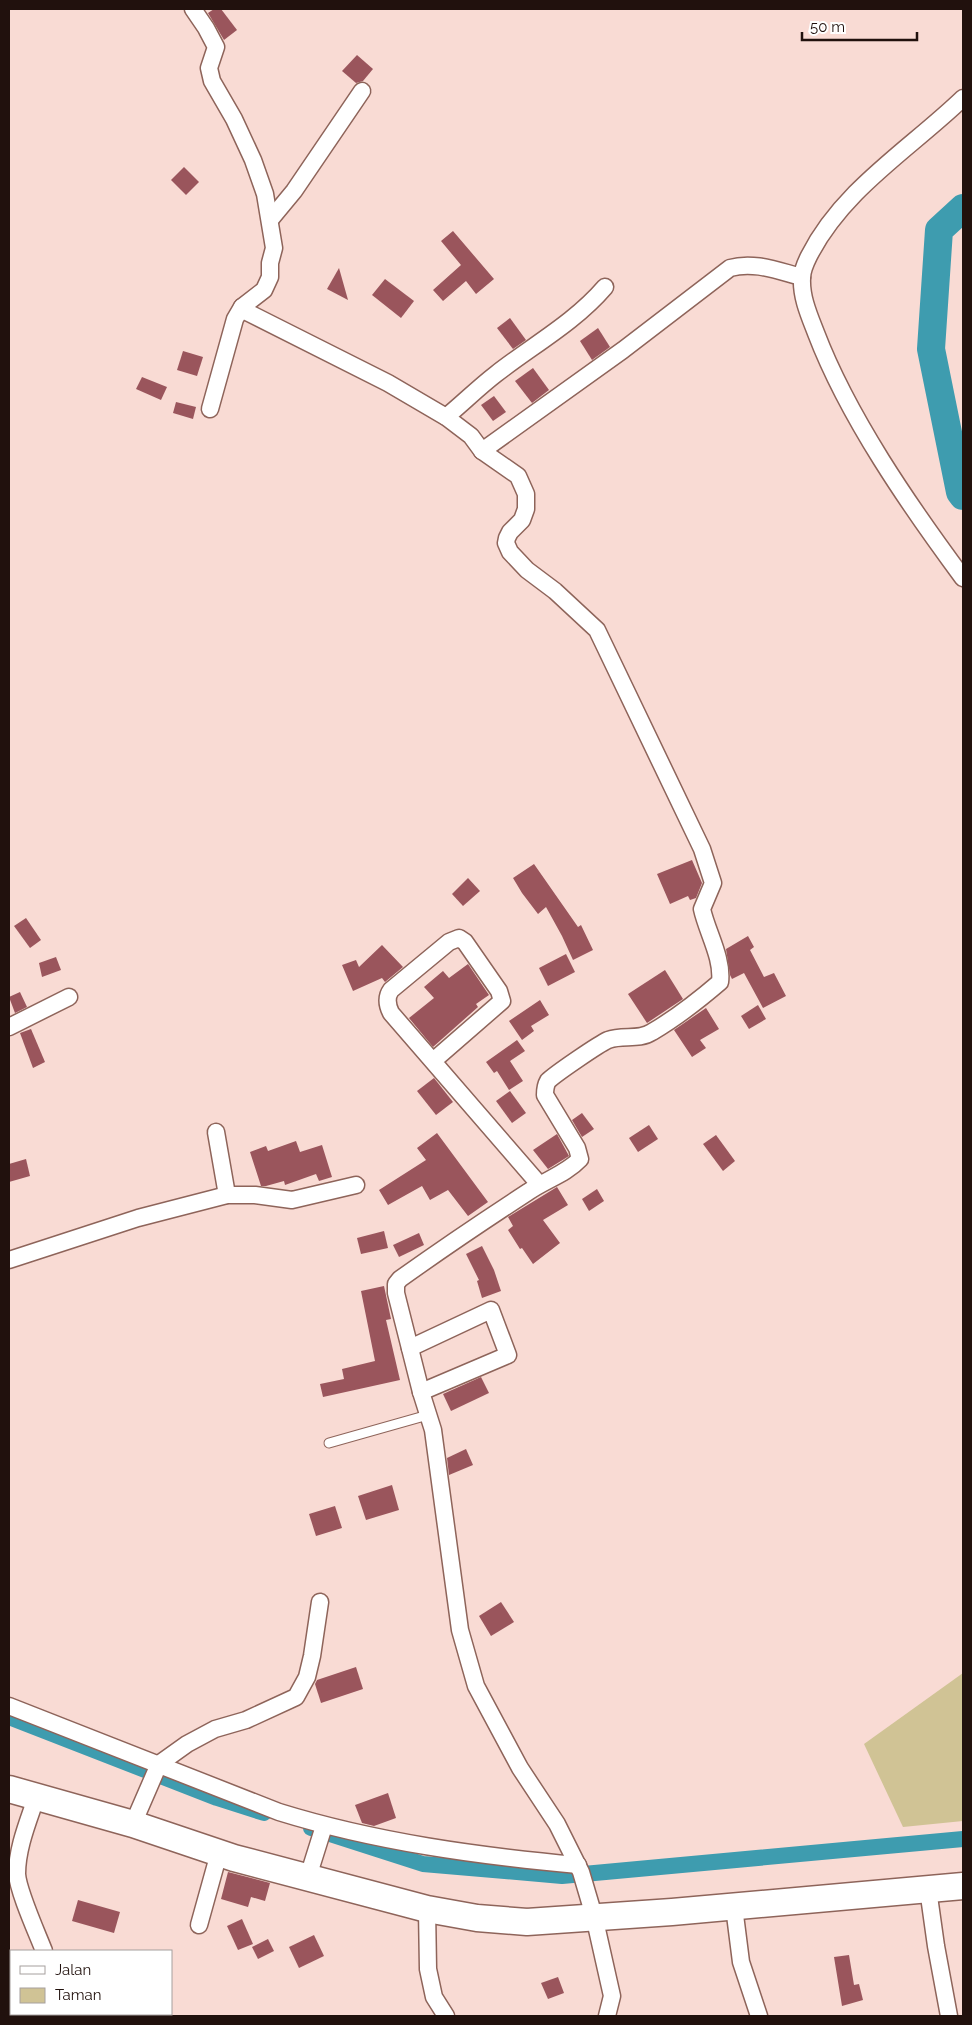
<svg xmlns="http://www.w3.org/2000/svg" width="972" height="2025" font-family="Raleway,sans-serif">
	<rect width="100%" height="100%" fill="#f9dbd4"/>
	<polygon fill="#d0c395" points="963,1673 963,1821 903,1827 864,1744"/>
	<g fill="none" stroke-linecap="round" stroke-linejoin="round">
		<g stroke="#3e9caf" stroke-width="16">
			<polyline points="9,1717 217,1798 264,1813"/>
			<polyline points="311,1828 423,1864 562,1876 963,1839"/>
		</g>
		<polyline stroke="#3e9caf" stroke-width="28" points="963,208 939,230 931,349 960,492 963,496"/>
	</g>
	<g fill="#9a555c">
		<polygon points="214,9 221,9 237,30 224,40 208,13"/>
		<polygon points="357,55 373,69 363,81 356,83 342,71"/>
		<polygon points="184,167 199,182 186,195 171,180"/>
		<polygon points="453,231 494,279 476,294 466,281 443,301 433,290 461,265 441,241"/>
		<polygon points="339,268 348,300 327,289"/>
		<polygon points="385,279 414,301 401,318 372,295"/>
		<polygon points="510,318 526,340 513,349 497,328"/>
		<polygon points="598,328 610,347 592,360 580,341"/>
		<polygon points="183,351 203,357 197,376 177,370"/>
		<polygon points="533,368 549,390 532,403 515,381"/>
		<polygon points="142,377 167,387 161,400 136,389"/>
		<polygon points="494,396 506,412 493,421 481,405"/>
		<polygon points="176,402 196,407 193,419 173,413"/>
		<polygon points="692,860 702,883 696,898 690,900 688,896 670,904 657,874"/>
		<polygon points="534,864 578,927 581,925 593,950 573,960 562,936 546,907 538,914 522,893 513,878"/>
		<polygon points="468,878 480,891 463,906 452,894"/>
		<polygon points="26,918 41,940 30,948 14,926"/>
		<polygon points="748,936 754,947 750,950 764,977 774,973 786,996 763,1008 744,973 732,979 730,975 726,949"/>
		<polygon points="382,945 403,967 385,982 382,978 353,991 342,965 356,960 359,967"/>
		<polygon points="566,954 575,972 548,986 539,968"/>
		<polygon points="56,957 61,970 42,977 39,963"/>
		<polygon points="468,964 489,995 476,1004 478,1007 433,1047 409,1018 434,998 424,987 443,971 449,978"/>
		<polygon points="665,970 683,999 647,1023 628,994"/>
		<polygon points="20,992 27,1007 15,1013 9,997"/>
		<polygon points="540,1000 549,1015 531,1026 534,1031 522,1040 509,1021"/>
		<polygon points="758,1005 766,1019 749,1029 741,1016"/>
		<polygon points="706,1008 719,1029 700,1040 706,1048 692,1057 674,1030"/>
		<polygon points="31,1029 45,1062 33,1068 20,1033"/>
		<polygon points="517,1040 525,1051 510,1061 523,1081 509,1090 497,1071 494,1073 486,1062"/>
		<polygon points="434,1078 453,1102 436,1115 417,1091"/>
		<polygon points="510,1091 526,1113 512,1123 496,1101"/>
		<polygon points="582,1113 594,1129 582,1137 572,1120"/>
		<polygon points="649,1125 658,1139 638,1152 629,1138"/>
		<polygon points="437,1133 488,1202 468,1216 448,1190 430,1200 422,1186 388,1205 379,1190 426,1160 417,1148"/>
		<polygon points="557,1134 569,1156 548,1169 533,1150"/>
		<polygon points="716,1135 735,1161 723,1171 703,1144"/>
		<polygon points="296,1141 300,1152 322,1145 332,1177 319,1181 316,1174 285,1185 284,1181 266,1186 261,1186 250,1152 266,1146 268,1151"/>
		<polygon points="26,1159 30,1176 9,1182 9,1164"/>
		<polygon points="557,1187 568,1205 543,1220 560,1243 533,1264 522,1248 520,1249 508,1230 513,1226 508,1217"/>
		<polygon points="597,1189 604,1201 589,1211 582,1199"/>
		<polygon points="384,1231 388,1248 361,1254 357,1238"/>
		<polygon points="419,1233 424,1245 399,1257 393,1245"/>
		<polygon points="482,1246 494,1270 501,1291 482,1298 477,1281 479,1280 466,1254"/>
		<polygon points="384,1286 391,1319 386,1320 400,1380 323,1397 320,1384 344,1379 342,1369 375,1361 361,1291"/>
		<polygon points="481,1377 489,1393 451,1411 443,1394"/>
		<polygon points="466,1449 473,1465 449,1475 447,1458"/>
		<polygon points="392,1485 399,1510 366,1520 358,1496"/>
		<polygon points="335,1506 342,1528 316,1536 309,1514"/>
		<polygon points="501,1602 514,1622 491,1636 479,1616"/>
		<polygon points="356,1667 363,1689 321,1703 315,1684 317,1680"/>
		<polygon points="388,1793 396,1818 374,1826 362,1823 355,1805"/>
		<polygon points="228,1872 270,1883 265,1901 251,1897 248,1907 221,1899"/>
		<polygon points="78,1900 120,1912 114,1933 72,1921"/>
		<polygon points="242,1919 253,1944 238,1950 227,1926"/>
		<polygon points="314,1935 324,1956 299,1968 289,1947"/>
		<polygon points="268,1939 274,1951 258,1959 252,1947"/>
		<polygon points="849,1955 854,1985 859,1984 863,2000 842,2006 834,1957"/>
		<polygon points="558,1977 564,1993 548,1999 541,1983"/>
	</g>
	<g fill="none" stroke-linecap="round" stroke-linejoin="round">
		<defs>
			<polyline id="service" points="329,1443 428,1415"/>
			<g id="minor">
				<path d="M193 9 206 28 216 47 209 68 212 81 234 119 253 160 265 194 274 248 270 263V277L264 290 242 307 247 312 388 383 446 417 471 436 482 451 518 476 526 494V509L522 520 510 532 507 538 506 543 510 552 527 570 555 591 597 630 702 849 713 883 702 909C707 932 723 958 720 982 699 1000 676 1018 652 1032 638 1041 623 1034 608 1040 599 1044 555 1074 548 1081 545 1086 545 1090 545 1095L577 1148 580 1159C566 1174 545 1180 528 1192 485 1220 442 1249 400 1279L396 1284V1293L421 1392 433 1430 460 1630 476 1686 520 1768 557 1824 581 1872 594 1916 612 1996 607 2016"/>
				<path d="M963 98C910 149 843 189 809 256 806 262 802 272 802 278 801 297 809 315 816 333 848 417 909 505 963 578"/>
				<polyline points="270,220 294,191 362,91"/>
				<polyline points="210,409 235,319 242,307"/>
				<path d="M446 417C463 403 479 387 496 374 533 345 574 323 605 287"/>
				<path d="M482 451 623 350 730 268C754 261 778 271 802 277"/>
				<polyline points="9,1027 69,997"/>
				<path d="M433 1061 502 1001 499 991 465 942 459 938 449 942 391 990C386 997 387 1005 391 1013L539 1184"/>
				<polyline points="216,1132 227,1195"/>
				<polyline points="9,1260 138,1218 227,1195 255,1195 292,1200 356,1185"/>
				<polyline points="410,1348 491,1310 508,1355 421,1392"/>
				<path d="M9 1706 279 1812C376 1842 478 1856 578 1865"/>
				<path d="M36 1798C28 1822 17 1848 17 1874 18 1891 37 1933 44 1951"/>
				<polyline points="133,1824 159,1764 187,1744 215,1729 246,1720 296,1697 307,1677 312,1656 320,1602"/>
				<polyline points="308,1877 324,1826"/>
				<polyline points="928,1889 936,1946 949,2016"/>
				<polyline points="734,1907 741,1962 759,2016"/>
				<polyline points="427,1909 428,1969 434,1997 446,2016"/>
				<polyline points="199,1925 219,1853"/>
				<polyline points="71,2014 73,2016"/>
			</g>
			<polyline id="primary" points="9,1789 133,1824 234,1858 427,1909 477,1918 527,1922 672,1912 963,1886"/>
		</defs>
		<use href="#service" stroke="#8e645a" stroke-width="11"/>
		<use href="#minor" stroke="#8e645a" stroke-width="19"/>
		<use href="#primary" stroke="#8e645a" stroke-width="29"/>
		<use href="#service" stroke="#fff" stroke-width="9"/>
		<use href="#minor" stroke="#fff" stroke-width="16"/>
		<use href="#primary" stroke="#fff" stroke-width="26"/>
	</g>
	<rect width="972" height="2025" fill="none" stroke="#21110d" stroke-width="20"/>
	<rect x="10" y="1950" width="162" height="65" fill="#ffffff" stroke="#a6a09e"/>
	<rect x="20" y="1966" width="25" height="8" fill="#ffffff" stroke="#a6a09e"/>
	<text x="55" y="1975" font-size="15" fill="#21110d">Jalan</text>
	<rect x="20" y="1988" width="25" height="15" fill="#d0c395" stroke="#a6a09e"/>
	<text x="55" y="2000" font-size="15" fill="#21110d">Taman</text>
	<path d="M802 32v8h115v-8" fill="none" stroke="#21110d" stroke-width="2.5"/>
	<text x="810" y="32" font-size="15" fill="#21110d" stroke="#ffffff" stroke-width="4" paint-order="stroke">50 m</text>
</svg>
